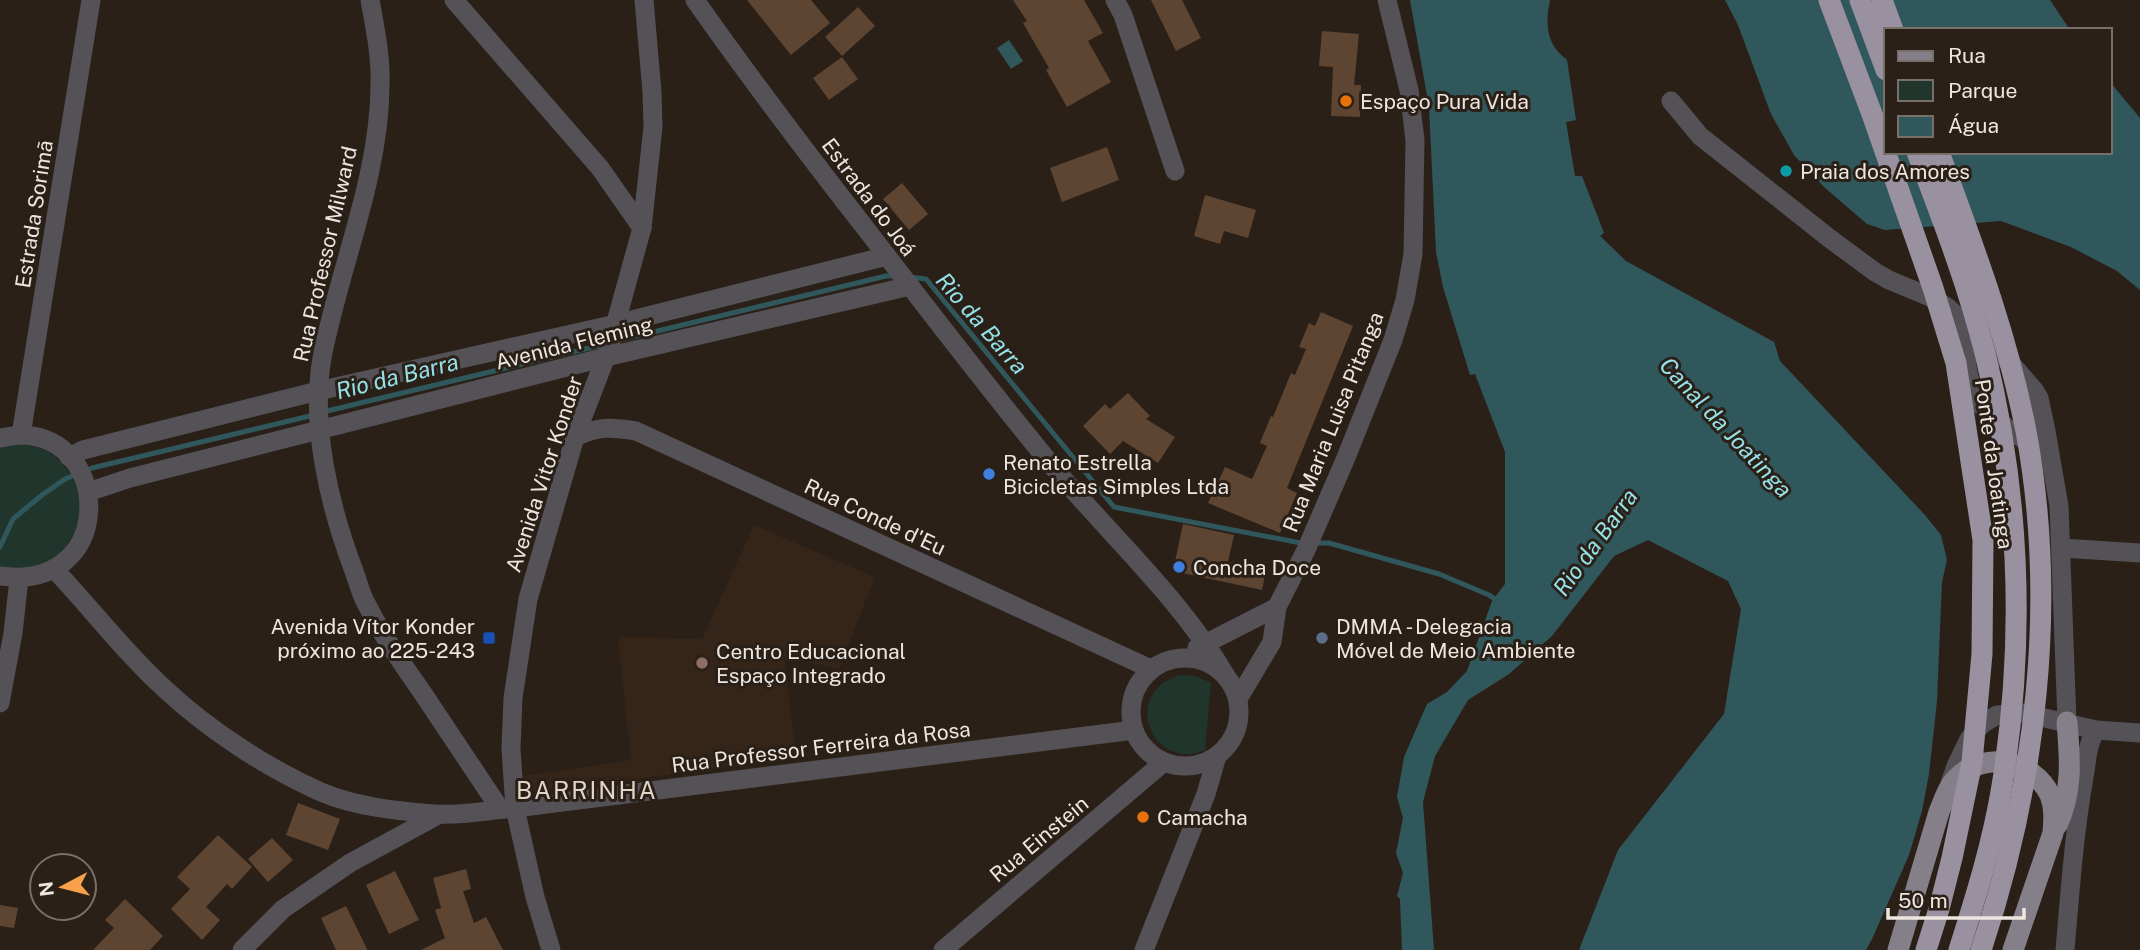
<svg xmlns="http://www.w3.org/2000/svg" width="2140" height="950" font-family="'Public Sans',sans-serif">
	<rect width="100%" height="100%" fill="#2a2018"/>
	<polygon fill="#342518" points="754,525 875,577 839,669 784,657 796,757 541,792 528,790 524,785 523,776 631,760 618,637 702,639"/>
	<g fill="#20352c">
		<path d="M20 444C27 445 35 446 41 448 53 453 63 463 70 473 100 521 56 585 0 566V447Z"/>
		<path d="M1179 675 1196 676 1211 683 1205 750C1200 752 1194 754 1189 754 1156 756 1135 716 1156 690 1162 682 1170 679 1179 675Z"/>
	</g>
	<g fill="#30585c">
		<path d="M1410 0H1550C1545 25 1546 44 1567 60L1576 120 1566 122 1575 176H1582L1604 233 1600 236 1626 261 1774 342 1780 361 1925 515 1941 535 1947 560 1942 582 1937 701 1929 774 1922 811 1909 855 1873 937 1866 950H1579L1618 850 1724 714 1741 609 1728 581 1648 540 1614 556 1552 636 1509 674 1468 700 1435 756 1423 802 1434 950H1402L1400 899 1397 896 1403 873 1396 853 1403 818 1397 797 1404 757 1427 704 1447 692 1467 671 1492 601 1505 584V452L1475 374 1470 375 1443 287 1436 252 1429 107Z"/>
		<polygon points="1725,0 2050,0 2070,30 1886,30 1886,152 2110,152 2110,82 2140,118 2140,290 2117,271 2071,247 2001,221 1885,230 1867,224 1824,187 1794,155 1771,114 1738,25"/>
		<polygon points="1009,40 1023,61 1011,69 997,48"/>
	</g>
	<g fill="none" stroke-linecap="round" stroke-linejoin="round">
		<g stroke="#30585c" stroke-width="5">
			<polyline points="909,277 926,279 1114,507 1306,544"/>
			<polyline points="616,341 886,276 896,276"/>
			<polyline points="323,412 606,344"/>
			<polyline points="1315,543 1329,543 1439,574 1489,595 1498,601"/>
			<polyline points="0,547 13,519 42,495 65,479 92,468 314,415"/>
		</g>
	</g>
	<g fill="#5d4531">
		<polygon points="747,0 811,0 830,23 791,55"/>
		<polygon points="1013,0 1084,0 1103,33 1088,41 1111,82 1067,107 1046,70 1049,68 1023,23 1027,21"/>
		<polygon points="1151,0 1182,0 1201,38 1176,51"/>
		<polygon points="858,7 875,26 842,56 825,37"/>
		<polygon points="1322,31 1359,34 1354,85 1361,85 1360,117 1331,116 1333,67 1319,66"/>
		<polygon points="842,57 858,79 829,100 813,78"/>
		<polygon points="1107,147 1119,180 1062,202 1050,168"/>
		<polygon points="902,183 928,214 909,230 883,199"/>
		<polygon points="1205,195 1256,210 1248,238 1224,231 1220,244 1194,236"/>
		<polygon points="1321,312 1353,326 1287,488 1297,493 1280,533 1208,503 1225,467 1252,479 1267,446 1260,443 1271,416 1273,417 1291,373 1295,375 1306,349 1299,347 1309,323 1315,326"/>
		<polygon points="1128,393 1150,416 1146,419 1175,437 1158,463 1123,441 1110,454 1083,426 1105,404 1110,409"/>
		<polygon points="1183,524 1234,535 1228,562 1266,570 1262,590 1173,571"/>
		<polygon points="298,803 340,819 328,850 286,835"/>
		<polygon points="218,835 252,867 232,889 227,884 206,907 220,920 202,940 171,909 190,889 177,877"/>
		<polygon points="272,838 293,860 268,882 248,859"/>
		<polygon points="466,869 471,889 463,891 474,923 486,917 503,950 421,950 445,938 435,910 441,908 433,878"/>
		<polygon points="395,871 419,920 389,934 366,885"/>
		<polygon points="125,899 163,936 150,950 93,950 114,928 105,920"/>
		<polygon points="0,905 18,908 14,928 0,926"/>
		<polygon points="346,906 367,949 367,950 336,950 321,918"/>
	</g>
	<g fill="none" stroke-linecap="round" stroke-linejoin="round">
		<g stroke="#545157" stroke-width="19">
			<path d="M370 0C375 28 381 56 380 84 380 177 339 268 322 358 310 426 330 508 354 571 358 582 361 595 367 605 383 637 404 666 424 695 449 733 475 771 500 809"/>
			<polyline points="454,0 600,168 642,228"/>
			<path d="M695 0C752 81 812 160 873 238 932 315 992 393 1054 468 1112 537 1180 598 1226 676"/>
			<polyline points="1115,0 1123,15 1175,171"/>
			<polyline points="1671,101 1700,136 1829,238 1875,272 1889,280 1930,297 1947,307 2015,368 2034,390 2039,398 2046,431 2059,506 2067,722"/>
			<path d="M1965 323C1964 345 1966 386 1980 404 1995 422 2019 435 2037 449"/>
			<polyline points="21,435 91,0"/>
			<path d="M575 437C599 426 611 427 636 431L1151 669"/>
			<path d="M0 438C7 437 15 435 22 435 114 438 115 592 0 576"/>
			<polyline points="69,457 83,450 318,391 616,324 887,256"/>
			<polyline points="88,492 130,478 606,357 910,286"/>
			<polyline points="2062,548 2140,553"/>
			<path d="M54 569C92 609 125 653 166 690 209 730 267 768 321 792 356 807 398 811 435 814 461 816 489 810 515 808L1134 730"/>
			<polyline points="1197,648 1277,607"/>
			<circle cx="1185" cy="712" r="54"/>
			<polyline points="1238,699 1272,642 1277,607 1306,550 1345,460 1393,340 1405,300 1413,254 1415,140 1409,90 1387,0"/>
			<polyline points="0,703 13,633 19,579"/>
			<polyline points="1948,789 1956,766 1969,739 1982,724 1997,715 2023,713 2096,730 2140,733"/>
			<polyline points="242,950 283,909 350,863 438,815"/>
			<polyline points="551,950 535,897 515,808 511,749 513,698 528,599 575,437 608,351 642,228 653,127 652,92 644,0"/>
			<polyline points="943,950 1164,762"/>
			<polyline points="1144,950 1206,794 1217,756"/>
			<path d="M2065 950C2070 892 2074 834 2084 777 2087 761 2087 744 2096 730"/>
		</g>
		<g stroke="#857f8a" stroke-width="21">
			<path d="M2057 825C2073 791 2070 758 2067 722"/>
			<path d="M1898 950 1939 812C1944 800 1948 787 1957 778 1985 750 2033 760 2050 795 2055 807 2054 820 2053 833L2013 950"/>
		</g>
		<g stroke="#99919f" stroke-width="21">
			<polyline points="1860,0 1886,70"/>
			<polyline points="1882,0 1893,30"/>
		</g>
		<g stroke="#99919f" stroke-width="21">
			<polyline points="1829,0 1872,114 1933,288 1956,363 1983,540 1982,654 1972,762 1952,858 1939,909 1926,950"/>
			<path d="M1917 152C1942 218 1968 285 1985 353 2020 495 2025 642 2002 786 1993 842 1976 896 1959 950"/>
			<path d="M1939 152C1973 245 2007 334 2026 431 2058 603 2036 785 1981 950"/>
		</g>
	</g>
	<g fill="#e8710a" stroke="#2a2018" stroke-width="2.5">
		<circle cx="1346" cy="101" r="7"/>
		<circle cx="1143" cy="817" r="7"/>
	</g>
	<circle fill="#0f9aa8" stroke="#2a2018" stroke-width="2.5" cx="1786" cy="171" r="7"/>
	<g fill="#3f7fe0" stroke="#2a2018" stroke-width="2.5">
		<circle cx="989" cy="474" r="7"/>
		<circle cx="1179" cy="567" r="7"/>
	</g>
	<rect fill="#1a4fb4" stroke="#2a2018" stroke-width="2.5" x="482" y="631" width="14" height="14" rx="3.5"/>
	<circle fill="#5c6f8a" stroke="#2a2018" stroke-width="2.5" cx="1322" cy="638" r="7"/>
	<circle fill="#8d6e63" stroke="#2a2018" stroke-width="2.5" cx="702" cy="663" r="7"/>
	<g text-anchor="middle" dominant-baseline="central" stroke-width="6" stroke-linejoin="round" paint-order="stroke">
		<g font-size="21" fill="#ede6e0" stroke="#2a2018" text-anchor="start">
			<text x="1360" y="101">Espaço Pura Vida</text>
			<text x="1800" y="171">Praia dos Amores</text>
			<text x="1003" y="462">Renato Estrella<tspan x="1003" dy="24">Bicicletas Simples Ltda</tspan></text>
			<text x="1193" y="567">Concha Doce</text>
			<text x="475" y="626" text-anchor="end">Avenida Vítor Konder<tspan x="475" dy="24">próximo ao 225-243</tspan></text>
			<text x="1336" y="626">DMMA - Delegacia<tspan x="1336" dy="24">Móvel de Meio Ambiente</tspan></text>
			<text x="716" y="651">Centro Educacional<tspan x="716" dy="24">Espaço Integrado</tspan></text>
			<text x="1157" y="817">Camacha</text>
		</g>
		<g font-size="21" fill="#ede6e0" stroke="#2a2018">
			<text transform="translate(869 197) rotate(53)">Estrada do Joá</text>
			<text transform="translate(34 214) rotate(-81)">Estrada Sorimã</text>
			<text transform="translate(325 254) rotate(-77)">Rua Professor Milward</text>
			<text transform="translate(574 343) rotate(-14)">Avenida Fleming</text>
			<text transform="translate(1333 422) rotate(-68)">Rua Maria Luisa Pitanga</text>
			<text transform="translate(1994 464) rotate(82)">Ponte da Joatinga</text>
			<text transform="translate(544 474) rotate(-72)">Avenida Vitor Konder</text>
			<text transform="translate(875 517) rotate(25)">Rua Conde d'Eu</text>
			<text transform="translate(821 747) rotate(-7)">Rua Professor Ferreira da Rosa</text>
			<text transform="translate(1039 839) rotate(-40)">Rua Einstein</text>
		</g>
		<g font-size="23" font-style="italic" fill="#95e1e8" stroke="#2a2018">
			<text transform="translate(982 323) rotate(49)">Rio da Barra</text>
			<text transform="translate(397 376) rotate(-14)">Rio da Barra</text>
			<text transform="translate(1726 427) rotate(47)">Canal da Joatinga</text>
			<text transform="translate(1595 542) rotate(-54)">Rio da Barra</text>
		</g>
		<g font-size="24" letter-spacing="2" fill="#e2d4c9" stroke="#2a2018">
			<text x="587" y="790">BARRINHA</text>
		</g>
	</g>
	<rect x="1884" y="28" width="228" height="126" fill="#2a2018" stroke="#786f68" stroke-width="2"/>
	<rect x="1898" y="51" width="35" height="10" fill="#857f8a" stroke="#786f68" stroke-width="2"/>
	<text x="1948" y="63" font-size="21" fill="#ede6e0">Rua</text>
	<rect x="1898" y="80" width="35" height="21" fill="#20352c" stroke="#786f68" stroke-width="2"/>
	<text x="1948" y="98" font-size="21" fill="#ede6e0">Parque</text>
	<rect x="1898" y="116" width="35" height="21" fill="#30585c" stroke="#786f68" stroke-width="2"/>
	<text x="1948" y="133" font-size="21" fill="#ede6e0">Água</text>
	<g transform="translate(63 887) rotate(263)"><circle r="33" fill="#2a2018" stroke="#786f68" stroke-width="2"/>
	<path d="M0-5L12 26L0 18L-12 26Z" fill="#f8a14a"/>
	<text y="-10" font-size="19" font-weight="bold" text-anchor="middle" fill="#ede6e0">N</text>
	</g>
	<path d="M1888 908v10h136v-10" fill="none" stroke="#ede6e0" stroke-width="3.5"/>
	<text x="1898" y="908" font-size="21" fill="#ede6e0" stroke="#2a2018" stroke-width="5" paint-order="stroke">50 m</text>
</svg>
